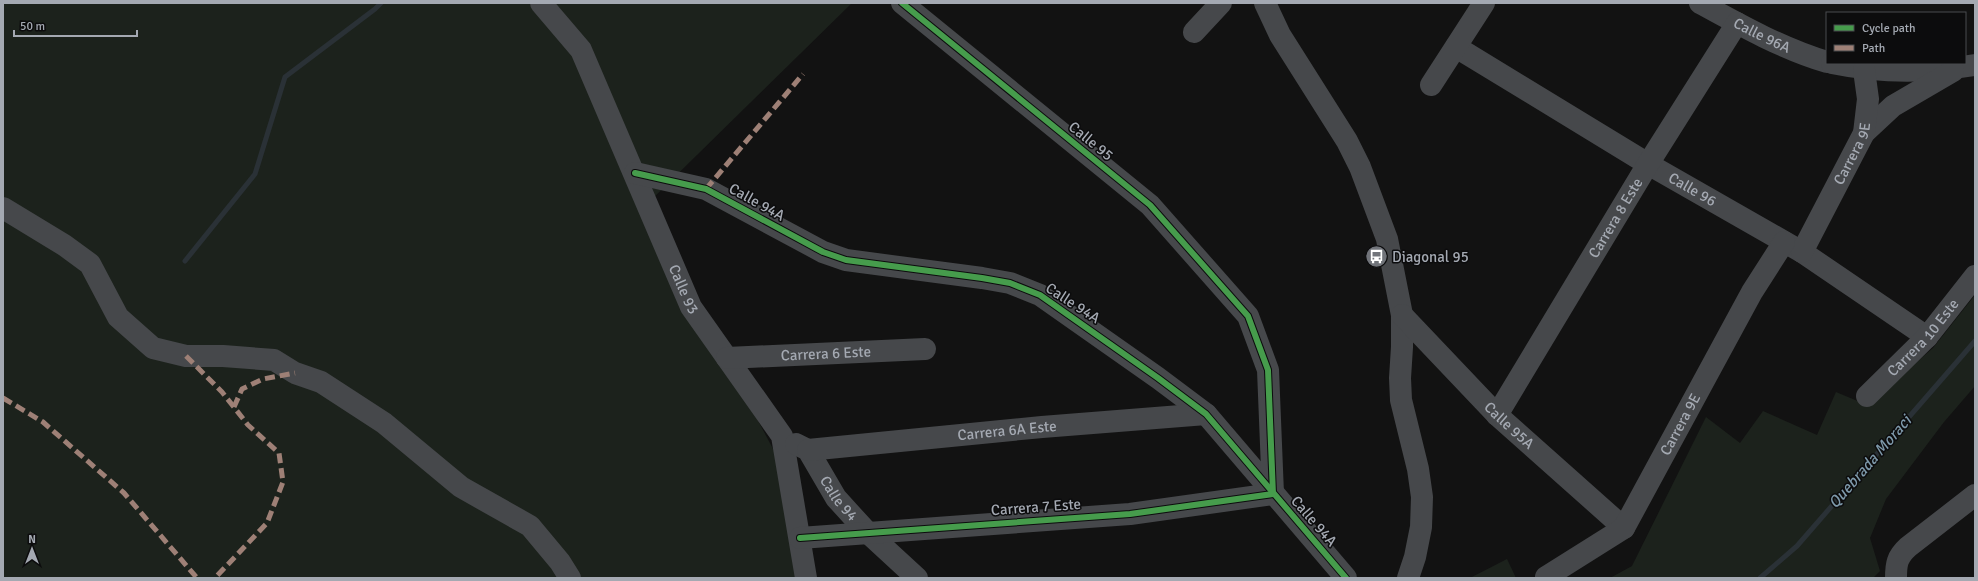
<svg xmlns="http://www.w3.org/2000/svg" width="1978" height="581" font-family="Signika,sans-serif">
	<rect width="100%" height="100%" fill="#121212"/>
	<g fill="#1c221c">
		<polygon points="3,3 852,3 644,207 779,460 812,578 3,578"/>
		<polygon points="1975,295 1975,386 1944,422 1886,499 1870,538 1880,571 1873,578 1610,578 1632,566 1706,417 1740,443 1763,411 1817,435 1836,392 1867,405 1933,348"/>
		<polygon points="1507,559 1516,578 1470,578"/>
	</g>
	<g fill="none" stroke-linecap="round" stroke-linejoin="round">
		<g stroke="#2a3136" stroke-width="5">
			<polyline points="185,261 255,174 285,77 375,9 381,3"/>
			<polyline points="1760,578 1797,546 1975,341"/>
		</g>
		<g stroke="#46484b" stroke-width="22">
			<path id="s1" d="M541 3 581 50 691 307 782 436 806 578"/>
			<polyline points="1265,3 1280,35 1347,141 1360,167 1387,239 1402,315 1402,347 1400,378 1401,400 1418,469 1422,497 1421,527 1415,557 1408,578"/>
			<path id="s2" d="M1700 3C1740 25 1783 49 1827 62"/>
			<polyline points="1194,32 1221,3"/>
			<path id="s3" d="M1456 47 1648 164 1802 252 1927 337"/>
			<path d="M1832 63C1880 73 1926 73 1975 65"/>
			<polyline points="1431,85 1484,3"/>
			<polyline points="1864,133 1893,106 1953,71"/>
			<polyline points="635,173 706,189 823,252 846,260 982,278 1010,283 1040,295 1158,378 1206,414 1346,578"/>
			<polyline points="3,208 64,245 90,264 118,317 153,348 186,356 223,356 274,360 295,373 321,382 384,423 461,487 530,526 560,562 570,578"/>
			<path id="s4" d="M1802 252 1864 133 1868 99 1864 70"/>
			<path id="s5" d="M1402 315 1497 415 1624 528"/>
			<path id="s6" d="M727 358 925 349"/>
			<path id="s7" d="M1867 396 1927 337 1975 276"/>
			<path id="s8" d="M1497 415 1648 164 1737 23"/>
			<path id="s9" d="M796 444 808 450 836 498 867 532 917 578"/>
			<path id="s10" d="M808 450 1042 427 1206 414"/>
			<polyline points="800,538 1130,514 1273,494 1268,370 1248,316 1150,205 902,3"/>
			<path id="s11" d="M1546 577 1624 528 1752 292 1784 242"/>
			<path d="M1896 578C1896 564 1897 557 1908 547L1975 495"/>
		</g>
		<g stroke="#9e8076" stroke-width="5" stroke-dasharray="10 5" stroke-linecap="butt">
			<polyline points="706,189 803,74"/>
			<polyline points="186,356 222,392 248,425 279,453 283,482 267,523 215,578"/>
			<polyline points="3,398 43,422 124,493 197,578"/>
			<polyline points="234,407 242,389 263,379 295,373"/>
		</g>
		<defs>
			<g id="cycleway">
				<polyline points="635,173 706,189 823,252 846,260 982,278 1010,283 1040,295 1158,378 1206,414 1346,578"/>
				<polyline points="800,538 1130,514 1273,494 1268,370 1248,316 1150,205 902,3"/>
			</g>
		</defs>
		<use href="#cycleway" stroke="#0c0c0d" stroke-width="8"/>
		<use href="#cycleway" stroke="#469c4c" stroke-width="6"/>
	</g>
	<defs>
		<symbol id="bus-disc" viewBox="-11 -11 22 22"><circle r="9.5" fill="#71747a" stroke="#0c0c0d"/><path d="M-5-6H5V4H4V6H2V4H-2V6H-4V4H-5ZM-3.5-4V0h7V-4ZM-3.5 1.2v1.5H-2V1.2ZM2 1.2v1.5H3.5V1.2Z" fill="#fff"/></symbol>
	</defs>
	<g fill-rule="evenodd">
		<use href="#bus-disc" x="1364" y="244" width="25" height="25"/>
	</g>
	<g text-anchor="middle" dominant-baseline="central" stroke-width="3" stroke-linejoin="round" paint-order="stroke">
		<g font-size="15" fill="#a4a9b2" stroke="#0c0c0d">
			<text stroke="none"><textPath href="#s2" startOffset="70">Calle 96A</textPath></text>
			<text transform="translate(1091 141) rotate(39)">Calle 95</text>
			<text stroke="none"><textPath href="#s4" startOffset="111">Carrera 9E</textPath></text>
			<text stroke="none"><textPath href="#s3" startOffset="276">Calle 96</textPath></text>
			<text transform="translate(757 202) rotate(29)">Calle 94A</text>
			<text stroke="none"><textPath href="#s8" startOffset="230">Carrera 8 Este</textPath></text>
			<text stroke="none"><textPath href="#s1" startOffset="322">Calle 93</textPath></text>
			<text transform="translate(1073 303) rotate(33)">Calle 94A</text>
			<text stroke="none"><textPath href="#s7" startOffset="81">Carrera 10 Este</textPath></text>
			<text stroke="none"><textPath href="#s6" startOffset="99">Carrera 6 Este</textPath></text>
			<text stroke="none"><textPath href="#s5" startOffset="154">Calle 95A</textPath></text>
			<text stroke="none"><textPath href="#s11" startOffset="210">Carrera 9E</textPath></text>
			<text stroke="none"><textPath href="#s10" startOffset="200">Carrera 6A Este</textPath></text>
			<text stroke="none"><textPath href="#s9" startOffset="71">Calle 94</textPath></text>
			<text transform="translate(1036 507) rotate(-4)">Carrera 7 Este</text>
			<text transform="translate(1314 521) rotate(49)">Calle 94A</text>
		</g>
		<g font-size="15" fill="#a4a9b2" stroke="#0c0c0d" text-anchor="start">
			<text x="1392" y="257">Diagonal 95</text>
		</g>
		<g font-size="16" font-style="italic" fill="#7e99aa" stroke="#0c0c0d">
			<text transform="translate(1870 462) rotate(-49)">Quebrada Moraci</text>
		</g>
	</g>
	<rect width="1978" height="581" fill="none" stroke="#a4a9b2" stroke-width="8"/>
	<rect x="1826" y="12" width="140" height="52" fill="#0c0c0d" stroke="#494b4f"/>
	<rect x="1834" y="25" width="20" height="6" fill="#469c4c" stroke="#494b4f"/>
	<text x="1862" y="32" font-size="12" fill="#a4a9b2">Cycle path</text>
	<rect x="1834" y="45" width="20" height="6" fill="#9e8076" stroke="#494b4f"/>
	<text x="1862" y="52" font-size="12" fill="#a4a9b2">Path</text>
	<g transform="translate(32 549)" stroke="#0c0c0d" stroke-width="3" paint-order="stroke">
	<path d="M0-3L7 15L0 10L-7 15Z" fill="#a4a9b2"/>
	<text y="-6" font-size="11" font-weight="bold" text-anchor="middle" fill="#a4a9b2">N</text>
	</g>
	<path d="M14 30v6h123v-6" fill="none" stroke="#a4a9b2" stroke-width="2"/>
	<text x="20" y="30" font-size="12" fill="#a4a9b2" stroke="#0c0c0d" stroke-width="3" paint-order="stroke">50 m</text>
</svg>
